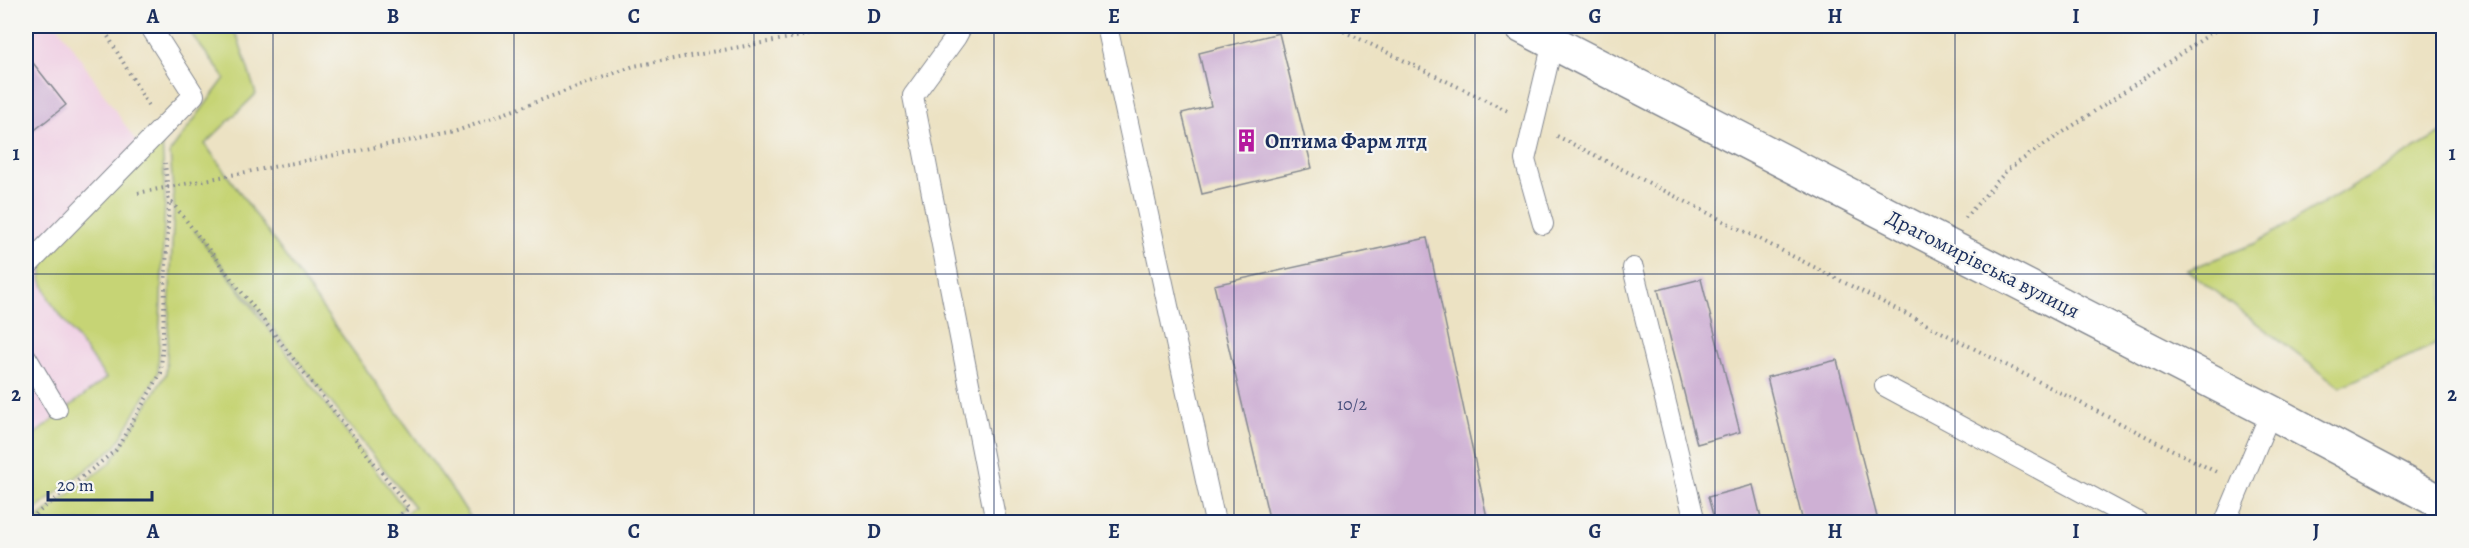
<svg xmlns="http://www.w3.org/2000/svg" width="2469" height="548" font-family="Alegreya,serif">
	<rect width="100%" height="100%" fill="#f6f6f2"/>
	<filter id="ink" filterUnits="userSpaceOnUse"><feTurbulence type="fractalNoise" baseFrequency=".0167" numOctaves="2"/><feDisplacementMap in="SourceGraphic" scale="12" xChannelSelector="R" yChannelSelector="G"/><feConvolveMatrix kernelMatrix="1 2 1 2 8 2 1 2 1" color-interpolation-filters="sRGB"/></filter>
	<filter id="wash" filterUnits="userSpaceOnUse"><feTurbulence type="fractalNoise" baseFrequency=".008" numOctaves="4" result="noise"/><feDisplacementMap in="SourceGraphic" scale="24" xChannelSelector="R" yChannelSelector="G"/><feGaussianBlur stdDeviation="1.35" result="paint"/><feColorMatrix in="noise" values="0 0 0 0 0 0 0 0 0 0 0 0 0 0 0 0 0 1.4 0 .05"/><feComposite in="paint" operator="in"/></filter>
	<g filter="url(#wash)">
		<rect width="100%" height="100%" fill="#ece2c3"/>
		<polygon fill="#f0d0e4" points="26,26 58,26 146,156 50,301 106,378 26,440"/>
		<g fill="#c6d475" stroke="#70826a" stroke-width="1.5">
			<polygon points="185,26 230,26 238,38 256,94 205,144 456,495 473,522 395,522 414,507 194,230 404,508 386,522 33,522 111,462 166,374 174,204 170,152 225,78"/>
			<polygon points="2443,132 2443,341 2340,387 2187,270 2256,243"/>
			<polygon points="162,139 165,201 158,373 116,446 26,517 26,441 106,378 50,301 41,279 44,260"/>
		</g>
		<g id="blocks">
			<g fill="#ceb0d4">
				<polygon points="1279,33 1312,168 1202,194 1182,113 1211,106 1199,53"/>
				<polygon points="26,54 66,105 26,137"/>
				<polygon points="1427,238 1488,522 1270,522 1214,285"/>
				<polygon points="1701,279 1740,432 1697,444 1658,290"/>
				<polygon points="1837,360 1877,517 1856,522 1803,522 1767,377"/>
				<polygon points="1753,485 1762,522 1715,522 1708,497"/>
			</g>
		</g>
	</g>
	<g filter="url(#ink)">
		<use href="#blocks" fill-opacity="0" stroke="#848890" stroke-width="1.5"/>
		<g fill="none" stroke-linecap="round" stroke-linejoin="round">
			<defs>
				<g id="service">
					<polyline points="962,26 956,37 913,96 996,522"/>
					<polyline points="1107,26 1215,522"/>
					<polyline points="1543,224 1525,160 1553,42"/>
					<polyline points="26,267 194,95 150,26"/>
					<polyline points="1633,268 1695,522"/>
					<polyline points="26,357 57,409"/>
					<polyline points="1885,386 2138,522"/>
					<polyline points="2225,522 2271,412"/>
				</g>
				<polyline id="minor" points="1521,26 2271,412 2444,504"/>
			</defs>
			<use href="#service" stroke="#848890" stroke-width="22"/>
			<use href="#minor" stroke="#848890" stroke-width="36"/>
			<g stroke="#848890" stroke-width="4" stroke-dasharray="1.5 4.5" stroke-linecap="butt">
				<polyline points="102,26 148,105"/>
				<polyline points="1333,26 1508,111"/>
				<polyline points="1557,136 2216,472"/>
				<polyline points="138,193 454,132 634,66 857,26"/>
				<polyline points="168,197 409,508 391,522"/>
				<polyline points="1965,218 2008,169 2222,26"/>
				<polyline points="26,222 35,215"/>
				<polyline points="26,522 116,450 161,373 169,204 165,163"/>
			</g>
			<use href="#service" stroke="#fff" stroke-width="20"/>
			<use href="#minor" stroke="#fff" stroke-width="33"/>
		</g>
	</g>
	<path fill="none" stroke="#1b2f5e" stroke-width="1.5" stroke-opacity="0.55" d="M273 26V522M514 26V522M754 26V522M994 26V522M1234 26V522M1475 26V522M1715 26V522M1955 26V522M2196 26V522M26 274H2444"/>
	<defs>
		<symbol id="building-bare" viewBox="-9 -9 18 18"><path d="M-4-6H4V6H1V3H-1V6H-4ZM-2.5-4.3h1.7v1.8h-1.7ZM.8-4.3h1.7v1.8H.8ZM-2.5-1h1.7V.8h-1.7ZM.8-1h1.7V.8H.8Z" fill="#b5179e" stroke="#f6f6f2" stroke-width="2.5" paint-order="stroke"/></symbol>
	</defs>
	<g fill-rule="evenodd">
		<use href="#building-bare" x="1230" y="124" width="33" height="33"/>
	</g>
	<g text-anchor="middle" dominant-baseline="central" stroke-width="4.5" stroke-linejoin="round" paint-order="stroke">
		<g font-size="18" fill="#484f7c">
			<text x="1352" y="404">10/2</text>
		</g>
		<g font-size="21" font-weight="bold" fill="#1b2f5e" stroke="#f6f6f2" text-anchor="start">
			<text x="1265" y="141">Оптима Фарм лтд</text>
		</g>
		<g font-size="21" fill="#1b2f5e" stroke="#f6f6f2">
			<text transform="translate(1983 264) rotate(27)">Драгомирівська вулиця</text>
		</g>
	</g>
	<rect width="2469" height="548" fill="none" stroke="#f6f6f2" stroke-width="66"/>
	<path d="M48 491v9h104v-9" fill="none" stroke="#1b2f5e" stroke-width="3"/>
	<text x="57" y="491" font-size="18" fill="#1b2f5e" stroke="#f6f6f2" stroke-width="4.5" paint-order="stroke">20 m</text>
	<rect x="33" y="33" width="2403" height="482" fill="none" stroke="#1b2f5e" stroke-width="2"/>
	<g font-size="20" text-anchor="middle" font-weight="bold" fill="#1b2f5e">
		<text x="153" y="23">A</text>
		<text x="393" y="23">B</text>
		<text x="634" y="23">C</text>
		<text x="874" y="23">D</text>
		<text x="1114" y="23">E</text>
		<text x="1355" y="23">F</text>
		<text x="1595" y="23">G</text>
		<text x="1835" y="23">H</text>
		<text x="2076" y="23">I</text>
		<text x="2316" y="23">J</text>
		<text x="16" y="160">1</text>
		<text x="2452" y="160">1</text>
		<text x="16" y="401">2</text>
		<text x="2452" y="401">2</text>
		<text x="153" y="538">A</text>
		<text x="393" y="538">B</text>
		<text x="634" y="538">C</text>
		<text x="874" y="538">D</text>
		<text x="1114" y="538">E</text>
		<text x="1355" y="538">F</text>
		<text x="1595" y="538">G</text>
		<text x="1835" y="538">H</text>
		<text x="2076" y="538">I</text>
		<text x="2316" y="538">J</text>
	</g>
</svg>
